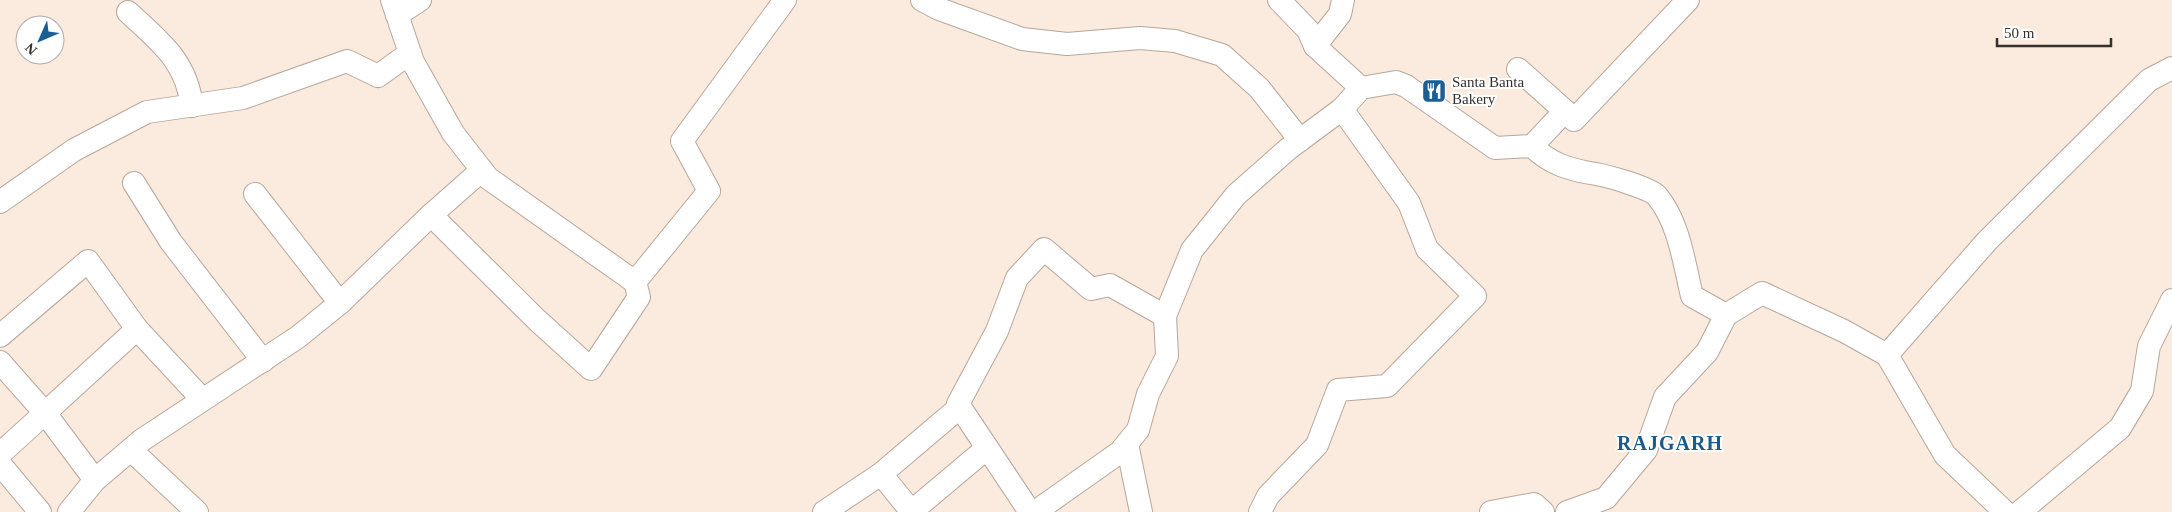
<svg xmlns="http://www.w3.org/2000/svg" width="2172" height="512" font-family="Georgia,serif">
	<rect width="100%" height="100%" fill="#fbeade"/>
	<g fill="none" stroke-linecap="round" stroke-linejoin="round">
		<defs>
			<g id="minor">
				<polyline points="392,0 413,62 453,133 488,178 635,282"/>
				<polyline points="922,0 939,9 1022,39 1067,44 1140,38 1175,41 1222,55 1259,88 1300,140"/>
				<polyline points="1279,0 1308,30 1315,46 1361,88"/>
				<path d="M128 12C160 42 186 60 192 106"/>
				<polyline points="397,15 420,0"/>
				<polyline points="1315,46 1340,14 1343,0"/>
				<polyline points="1518,69 1565,111"/>
				<polyline points="1532,146 1565,111 1574,120 1688,0"/>
				<polyline points="134,183 171,242 263,361"/>
				<polyline points="255,194 340,303"/>
				<polyline points="0,202 74,150 147,112 243,98 347,61 378,76 410,53"/>
				<polyline points="431,215 537,320 591,369 639,297 635,282 709,191 682,141 785,0"/>
				<polyline points="0,336 88,261 137,329 202,399"/>
				<polyline points="1887,355 1987,241 2149,80 2172,68"/>
				<polyline points="0,362 45,413 137,329"/>
				<polyline points="1127,444 1141,512"/>
				<polyline points="131,450 197,512"/>
				<polyline points="0,454 45,413 95,480"/>
				<polyline points="0,464 40,512"/>
				<polyline points="69,512 95,480 142,440 298,337 340,303 431,215 482,170"/>
				<polyline points="824,512 881,474"/>
				<polyline points="911,512 987,448"/>
				<polyline points="912,512 881,474 960,407"/>
				<polyline points="1030,512 958,404 997,331 1017,278 1044,249 1091,289 1110,285 1165,316"/>
				<path d="M1035 512 1120 452 1138 430 1148 394 1167 356 1165 316 1192 250 1236 195 1288 149 1342 109 1361 88 1396 82 1406 86 1495 148 1532 146C1550 164 1570 170 1596 174 1608 176 1650 188 1657 196 1679 222 1684 263 1692 296L1726 315 1762 293 1844 331 1887 355 1945 455 2005 512"/>
				<polyline points="1260,512 1268,496 1317,445 1338,390 1387,386 1475,296 1427,249 1409,203 1342,109"/>
				<polyline points="1491,512 1534,504 1543,512"/>
				<polyline points="1567,512 1606,498 1646,450 1665,397 1707,352 1726,315"/>
				<polyline points="2020,512 2120,428 2142,391 2149,346 2172,300"/>
			</g>
		</defs>
		<use href="#minor" stroke="#b6a79b" stroke-width="24"/>
		<use href="#minor" stroke="#fff" stroke-width="22"/>
	</g>
	<defs>
		<symbol id="restaurant-square" viewBox="-11 -11 22 22"><rect x="-9" y="-9" width="18" height="18" rx="4" fill="#1a5e93" stroke="#fff"/><path d="M-5-6h1v4h1v-4h1v4h1v-4h1v5L-1.5 .5V6h-2V.5L-5-1ZM5-6V6H3V1.5H1.5Q1.5-4 5-6Z" fill="#fff"/></symbol>
	</defs>
	<g fill-rule="evenodd">
		<use href="#restaurant-square" x="1420" y="77" width="28" height="28"/>
	</g>
	<g text-anchor="middle" dominant-baseline="central" stroke-width="4" stroke-linejoin="round" paint-order="stroke">
		<g font-size="15" fill="#36302b" stroke="#fff" text-anchor="start">
			<text x="1452" y="82">Santa Banta<tspan x="1452" dy="17">Bakery</tspan></text>
		</g>
		<g font-size="20" font-weight="bold" letter-spacing="1" fill="#1d598a" stroke="#fff">
			<text x="1670" y="443">RAJGARH</text>
		</g>
	</g>
	<g transform="translate(40 40) rotate(225)"><circle r="24" fill="#ffffff" stroke="#afacaa"/>
	<path d="M0-4L9 19L0 12L-9 19Z" fill="#1a5e93"/>
	<text y="-8" font-size="14" font-weight="bold" text-anchor="middle" fill="#36302b">N</text>
	</g>
	<path d="M1997 38v8h114v-8" fill="none" stroke="#36302b" stroke-width="2.5"/>
	<text x="2004" y="38" font-size="15" fill="#36302b" stroke="#ffffff" stroke-width="4" paint-order="stroke">50 m</text>
</svg>
